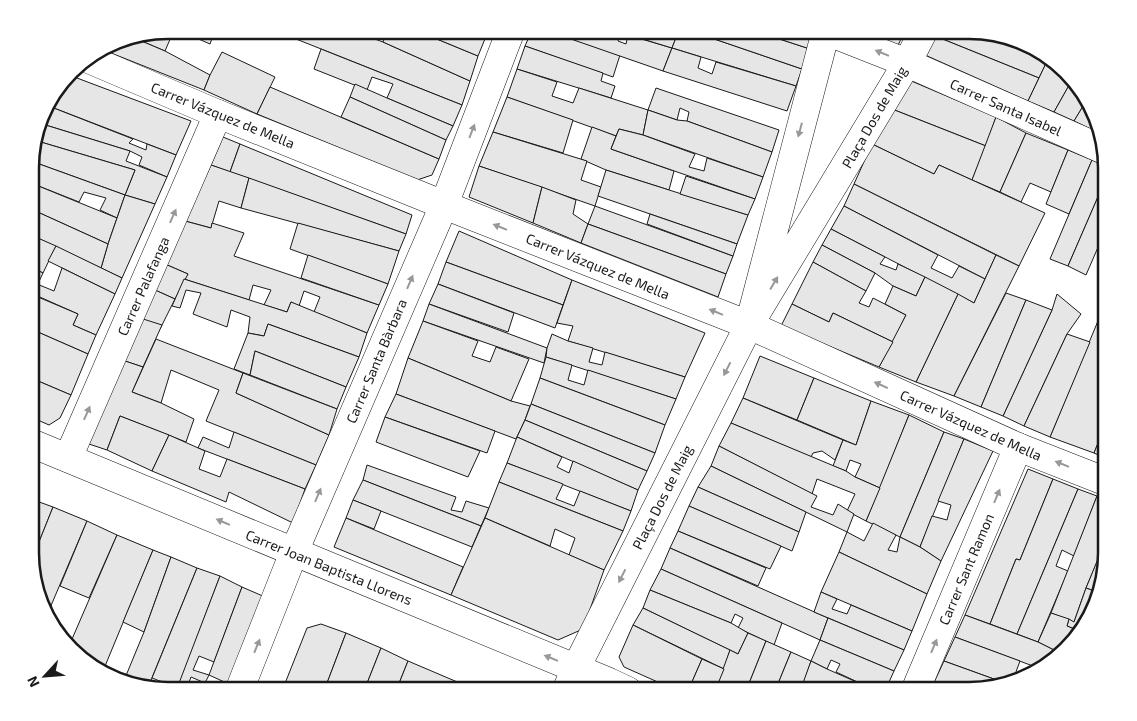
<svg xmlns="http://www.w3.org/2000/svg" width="1137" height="721" font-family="'Exo 2',sans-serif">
	<rect width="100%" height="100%" fill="#fff"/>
	<g fill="#e6e6e6" stroke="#1a1a1a">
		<polygon points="167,30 174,30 165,51 132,37"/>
		<polygon points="178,30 215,30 210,44"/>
		<polygon points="294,30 350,30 383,42 470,81 462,105 291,37"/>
		<polygon points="386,30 415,30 478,56 470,81 383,42"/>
		<polygon points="415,30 476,30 487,34 478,56"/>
		<polygon points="476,30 489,30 487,34"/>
		<polygon points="532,30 545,30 620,55 613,77 525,46"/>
		<polygon points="545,30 613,30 620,32 618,41 626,44 628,35 672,48 663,71"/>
		<polygon points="613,30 679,30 672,48"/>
		<polygon points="679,30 688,30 802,69 796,86 672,48"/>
		<polygon points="688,30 752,30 810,49 802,69"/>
		<polygon points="752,30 818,30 810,49"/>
		<polygon points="849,30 905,30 895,52"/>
		<polygon points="939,30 970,30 1046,53 1049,57 1039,78 935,36"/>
		<polygon points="935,36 1039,78 1028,101 925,55"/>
		<polygon points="132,37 165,51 210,75 204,90 101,49 115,40"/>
		<polygon points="525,46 603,73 601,81 615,86 611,98 517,69"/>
		<polygon points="672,48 701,57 698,68 712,74 716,62 796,86 787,111 663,71"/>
		<polygon points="321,49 462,105 453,126 387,98 393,84 372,77 367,90 314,69"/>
		<polygon points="222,52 275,77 257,114 204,90 210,75"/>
		<polygon points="1049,57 1072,80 1054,112 1028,101"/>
		<polygon points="517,69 557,82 552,96 573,103 579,88 648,110 643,135 619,129 616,136 507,97"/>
		<polygon points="69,75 191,121 176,155 46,105"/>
		<polygon points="909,80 996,117 986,146 892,109"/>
		<polygon points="1072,80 1088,98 1074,121 1054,112"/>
		<polygon points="355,84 387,98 453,126 446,140 350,97"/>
		<polygon points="270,87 439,159 432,175 417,180 257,114"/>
		<polygon points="656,88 779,130 772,152 687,121 689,112 680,108 677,120 648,110"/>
		<polygon points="350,97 446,140 439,159 341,117"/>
		<polygon points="507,97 573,120 563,153 493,132"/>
		<polygon points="1088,98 1099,133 1074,121"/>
		<polygon points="46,105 133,139 129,143 146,150 147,144 176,155 167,177 139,165 142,157 130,151 39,123"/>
		<polygon points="892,109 986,146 972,180 939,165 934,174 872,144"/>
		<polygon points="648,110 677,120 687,121 772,152 763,177 643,135"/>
		<polygon points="996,117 1026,133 1000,192 972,180"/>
		<polygon points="39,123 130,151 126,161 167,177 155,204 125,195 135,170 34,140"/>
		<polygon points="592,127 616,136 611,149 674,171 669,190 606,170 581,159"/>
		<polygon points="619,129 643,135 695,154 689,167 704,171 707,158 763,177 755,199 611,149"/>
		<polygon points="493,132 587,161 581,180 601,187 595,206 479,166"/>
		<polygon points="1026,133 1068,150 1051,192 1030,183 1021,202 1000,192"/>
		<polygon points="223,137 240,144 230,172 211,165"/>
		<polygon points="34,140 135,170 125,195 31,161 31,150"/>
		<polygon points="240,144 412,215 406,234 230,172"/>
		<polygon points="872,144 934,174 939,165 1045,213 1019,266 854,184"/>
		<polygon points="1068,150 1092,160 1069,214 1046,204"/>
		<polygon points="1092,160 1107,167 1107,176 1068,266 1050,259"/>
		<polygon points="31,161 125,195 117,218 100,210 106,198 84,192 79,202 31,183"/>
		<polygon points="211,165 249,178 241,208 219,201 211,228 185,221"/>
		<polygon points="479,166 542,187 533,223 469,197"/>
		<polygon points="606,170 748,215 737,244 598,196"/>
		<polygon points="686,176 755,199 748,215 680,194"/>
		<polygon points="1107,176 1107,240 1105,247 1099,245 1086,275 1068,266"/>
		<polygon points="249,178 406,234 399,251 241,208"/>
		<polygon points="31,183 117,218 108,244 31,209"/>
		<polygon points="854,184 996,255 985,279 844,206"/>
		<polygon points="542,187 576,200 573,214 588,224 581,243 533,223"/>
		<polygon points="125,195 155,204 122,278 101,268 108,244"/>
		<polygon points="595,206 733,256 726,274 588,224"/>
		<polygon points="844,206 938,255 931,268 952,278 959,266 985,279 974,303 831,229"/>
		<polygon points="31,209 108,244 101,268 31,235"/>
		<polygon points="650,214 737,244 733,256 647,224"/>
		<polygon points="185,221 211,228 212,223 244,233 234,256 379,305 367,333 314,312 320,297 304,291 299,306 291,302 287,312 264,305 271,290 253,285 249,300 184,279 188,274 165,264"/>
		<polygon points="298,223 399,251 388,284 290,249"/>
		<polygon points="588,224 726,274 718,297 581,243"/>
		<polygon points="831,229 885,257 880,264 896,270 898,264 925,277 916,296 893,286 875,273 822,245"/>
		<polygon points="459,231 572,280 563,305 446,262"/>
		<polygon points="31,235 56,246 43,273 31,267"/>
		<polygon points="822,245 875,273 866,291 813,262"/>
		<polygon points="56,246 122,278 115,294 48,261"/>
		<polygon points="308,255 388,284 379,305 301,278"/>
		<polygon points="996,255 1019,266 954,396 916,382 958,294 974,303"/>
		<polygon points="446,262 563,305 555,328 438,284"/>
		<polygon points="813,262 866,291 859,303 869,307 873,298 906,315 893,342 833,313 829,322 792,304"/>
		<polygon points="165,264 188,274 175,299 155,290"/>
		<polygon points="1107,266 1107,283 1100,281"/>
		<polygon points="31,267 43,273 33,294 31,294"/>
		<polygon points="62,268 115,294 96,335 73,325 78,314 33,294 37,284 54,291"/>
		<polygon points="925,277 958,294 916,382 879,367 906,315 885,304 893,286 916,296"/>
		<polygon points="184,279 287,312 291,302 367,333 359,357 268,324 264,336 248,333 250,317 231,310 227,327 193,314 201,293 186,290 180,308 172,306"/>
		<polygon points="572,280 705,333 685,377 568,341 573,326 557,323"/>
		<polygon points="438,284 514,313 508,332 429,304"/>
		<polygon points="155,290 175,299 160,329 140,318"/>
		<polygon points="1006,293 1026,300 981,407 954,396"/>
		<polygon points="31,294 78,314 73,325 96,335 88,354 31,329"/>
		<polygon points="1057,294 1081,314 1067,334 1024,426 1003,416 1052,310"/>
		<polygon points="1026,300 1052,310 1003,416 981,407"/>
		<polygon points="1107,302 1107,319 1100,316"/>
		<polygon points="429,304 547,348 544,363 423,321"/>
		<polygon points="792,304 829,322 833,313 893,342 879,367 781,326"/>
		<polygon points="1100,316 1107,319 1107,421 1094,453 1050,437"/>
		<polygon points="140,318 162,325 143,367 122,360"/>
		<polygon points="423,321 478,341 472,356 490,362 496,347 529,359 511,401 408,358"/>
		<polygon points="268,324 359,357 346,387 255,351 250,375 234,369 248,333 264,336"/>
		<polygon points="31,329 88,354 71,395 31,378"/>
		<polygon points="552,334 568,341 593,348 589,362 602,365 605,352 685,377 676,399 546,357 547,348"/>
		<polygon points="1067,334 1090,342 1050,437 1024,426"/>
		<polygon points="156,339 243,373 236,393 329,435 316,465 206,421 219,390 171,370 161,403 132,392"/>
		<polygon points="255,351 346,387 337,409 250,375"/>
		<polygon points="760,356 814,378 797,420 743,398"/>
		<polygon points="546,357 572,365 568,380 584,385 588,370 676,399 665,425 540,378"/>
		<polygon points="408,358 511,401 530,406 525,420 516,439 396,394"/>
		<polygon points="122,360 143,367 132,392 161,403 194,419 186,442 120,416 107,450 86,443"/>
		<polygon points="243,373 337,409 329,435 236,393"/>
		<polygon points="31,378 71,395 60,418 49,425 31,417"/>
		<polygon points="540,378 665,425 655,453 531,404"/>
		<polygon points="814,378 871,401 856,445 797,420"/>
		<polygon points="396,394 495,431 487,453 385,417"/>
		<polygon points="743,398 843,440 835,460 822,451 813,453 811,457 731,423"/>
		<polygon points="871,401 909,415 880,488 855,477 861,464 850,460 846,471 833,466 843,440 856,445"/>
		<polygon points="531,404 655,453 647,471 525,420"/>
		<polygon points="909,415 944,432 900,537 866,521"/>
		<polygon points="120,416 169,435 152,471 107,450"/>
		<polygon points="385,417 480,451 468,477 376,442"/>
		<polygon points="525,420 647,471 638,490 517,437"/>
		<polygon points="1107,421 1107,459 1094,453"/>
		<polygon points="731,423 846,471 855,477 880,488 866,521 847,511 855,494 817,479 812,494 719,446"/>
		<polygon points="234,432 316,465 305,489 198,448 203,437 229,448"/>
		<polygon points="944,432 964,439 920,547 900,537"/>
		<polygon points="169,435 205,451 199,469 220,477 227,459 305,489 293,523 229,492 226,502 152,471"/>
		<polygon points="517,437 562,457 557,467 569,473 573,461 638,490 631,511 507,463"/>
		<polygon points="964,439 993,451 941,561 920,547 932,516 947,520 951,505 938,501"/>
		<polygon points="719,446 817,496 811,507 833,515 838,504 854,514 847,532 711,466"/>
		<polygon points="507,463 563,484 556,499 574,506 580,491 631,511 623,531 499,482"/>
		<polygon points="367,465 456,497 451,510 462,512 466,501 489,508 481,526 363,480"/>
		<polygon points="711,466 806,512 799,532 698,487"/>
		<polygon points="1028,469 1053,479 1020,560 1016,559 990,624 965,615"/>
		<polygon points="1053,479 1078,489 1017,634 990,624 1016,559 1020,560"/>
		<polygon points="363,480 481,526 472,547 353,500"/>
		<polygon points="499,482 623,531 604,570 569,555 575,538 555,529 550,546 485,518"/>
		<polygon points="698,487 799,532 792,551 689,506"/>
		<polygon points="1078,489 1097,496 1074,556 1062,550 1056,566 1068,571 1038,642 1017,634"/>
		<polygon points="1097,496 1107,502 1107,538 1086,588 1074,622 1051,613"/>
		<polygon points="31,499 53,507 31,562"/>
		<polygon points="353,500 381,511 374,529 346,518"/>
		<polygon points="689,506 781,546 770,569 678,531"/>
		<polygon points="53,507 87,521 47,615 31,571 31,562"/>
		<polygon points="346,518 463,567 451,595 334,547"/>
		<polygon points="485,518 604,570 583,629 558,640 451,595"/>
		<polygon points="87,521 117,535 89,598 60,586"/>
		<polygon points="873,523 896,535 888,550 897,552 900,537 920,547 941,561 927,594 839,552 847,532 864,541"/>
		<polygon points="678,531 766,568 758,586 670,548"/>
		<polygon points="117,535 153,550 103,671 91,668 69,646"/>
		<polygon points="1103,547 1107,549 1107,562 1097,592 1086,588"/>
		<polygon points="670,548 828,618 820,640 661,569"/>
		<polygon points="153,550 171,557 144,632 123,622"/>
		<polygon points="839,552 927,594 912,631 821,592"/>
		<polygon points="171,557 197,568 149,685 125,678 144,632"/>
		<polygon points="197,568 220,576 178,688 152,678"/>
		<polygon points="661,569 782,623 774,645 738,628 743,618 735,614 731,623 650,590"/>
		<polygon points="220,576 242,587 214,662 199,656 193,670 209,675 205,683 191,677 187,688 196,691 176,691"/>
		<polygon points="242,587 265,597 231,685 209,675"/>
		<polygon points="1086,588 1097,592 1084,630 1082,632 1067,626 1069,619 1074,622"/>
		<polygon points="650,590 731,623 748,633 738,654 643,608"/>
		<polygon points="821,592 837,599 832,609 847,614 851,605 912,631 904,650 814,612"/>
		<polygon points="643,608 730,650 724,669 633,625"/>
		<polygon points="1051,613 1069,619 1067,626 1082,632 1064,648 1060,646 1058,652 1038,642"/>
		<polygon points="965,615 1038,642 1058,652 1057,655 1041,669 955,637"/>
		<polygon points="828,618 904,650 894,671 820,640"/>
		<polygon points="321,624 346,633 324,691 282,691 307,628"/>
		<polygon points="633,625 702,659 688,691 678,691 624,667 619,657"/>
		<polygon points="346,633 381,648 364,691 324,691"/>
		<polygon points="748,633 766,641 746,691 715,691 730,650 738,654"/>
		<polygon points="955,637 1020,661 1013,680 1005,683 944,661"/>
		<polygon points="820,640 894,671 885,691 877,691 836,672 840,664 831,660 827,669 811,661"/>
		<polygon points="766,641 791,652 775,691 746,691"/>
		<polygon points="381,648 408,661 396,691 364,691"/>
		<polygon points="791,652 811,661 801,691 775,691"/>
		<polygon points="702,659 724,669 715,691 688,691"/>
		<polygon points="408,661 455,681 451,691 396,691"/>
		<polygon points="811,661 827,669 877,691 820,691 803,683"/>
		<polygon points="944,661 1005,683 978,691 930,691"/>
		<polygon points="455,681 481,691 451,691"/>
		<polygon points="803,683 820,691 801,691"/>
	</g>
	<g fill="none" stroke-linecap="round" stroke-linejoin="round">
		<defs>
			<g id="minor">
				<polyline points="924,30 907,63 1104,150"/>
				<polyline points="86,58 218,114 444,205 749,325 1018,447 1107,482"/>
				<polyline points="31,443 609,682 628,691"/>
				<polyline points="68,458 218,114"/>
				<polyline points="239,691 294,552 444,205 511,30"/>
				<polyline points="566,691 576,668 749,325 907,63 826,31 749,325"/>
				<polyline points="915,691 1018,447"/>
			</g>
		</defs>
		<use href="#minor" stroke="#1a1a1a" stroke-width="29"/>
		<use href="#minor" stroke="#fff" stroke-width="28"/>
	</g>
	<defs><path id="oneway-solid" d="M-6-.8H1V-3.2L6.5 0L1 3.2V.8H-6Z" transform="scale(1.25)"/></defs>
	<g fill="#989898">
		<use href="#oneway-solid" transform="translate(882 53) rotate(-158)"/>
		<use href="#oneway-solid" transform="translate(800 130) rotate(105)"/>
		<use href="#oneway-solid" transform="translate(472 131) rotate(-69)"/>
		<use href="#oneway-solid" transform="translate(173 216) rotate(-66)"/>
		<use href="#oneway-solid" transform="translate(500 227) rotate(-158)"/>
		<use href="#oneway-solid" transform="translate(410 282) rotate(-67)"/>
		<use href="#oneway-solid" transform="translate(774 283) rotate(-59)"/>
		<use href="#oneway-solid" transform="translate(716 312) rotate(-158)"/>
		<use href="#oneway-solid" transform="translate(727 369) rotate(117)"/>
		<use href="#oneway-solid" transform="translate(881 385) rotate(-156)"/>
		<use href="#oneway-solid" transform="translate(87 413) rotate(-66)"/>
		<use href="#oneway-solid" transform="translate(1062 464) rotate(-158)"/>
		<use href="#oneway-solid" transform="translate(318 495) rotate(-67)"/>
		<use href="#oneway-solid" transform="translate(997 496) rotate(-67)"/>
		<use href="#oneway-solid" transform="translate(223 522) rotate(-157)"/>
		<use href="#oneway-solid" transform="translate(622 576) rotate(117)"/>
		<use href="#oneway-solid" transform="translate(257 646) rotate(-68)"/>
		<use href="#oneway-solid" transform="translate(934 646) rotate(-67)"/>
		<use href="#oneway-solid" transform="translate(551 658) rotate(-158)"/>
	</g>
	<g text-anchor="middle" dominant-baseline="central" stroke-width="4" stroke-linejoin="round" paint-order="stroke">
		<g font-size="14" fill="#1a1a1a" stroke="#fff">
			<text transform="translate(1006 107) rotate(24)">Carrer Santa Isabel</text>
			<text transform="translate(223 115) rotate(22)">Carrer Vázquez de Mella</text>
			<text transform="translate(874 117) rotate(-60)">Plaça Dos de Maig</text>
			<text transform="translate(598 266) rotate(22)">Carrer Vázquez de Mella</text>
			<text transform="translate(143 286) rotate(-66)">Carrer Palafanga</text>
			<text transform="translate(376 361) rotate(-67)">Carrer Santa Bàrbara</text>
			<text transform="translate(971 425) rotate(24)">Carrer Vázquez de Mella</text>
			<text transform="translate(662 497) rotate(-63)">Plaça Dos de Maig</text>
			<text transform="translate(329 567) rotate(22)">Carrer Joan Baptista Llorens</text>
			<text transform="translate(966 569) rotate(-67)">Carrer Sant Ramon</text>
		</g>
	</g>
	<path d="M0 0H1137V721H0ZM168 39H969A129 129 0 0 1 1098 168V553A129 129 0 0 1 969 682H168A129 129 0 0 1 39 553V168A129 129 0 0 1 168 39Z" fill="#fff" fill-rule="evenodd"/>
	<path fill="none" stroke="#1a1a1a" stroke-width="2.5" d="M168 39H969A129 129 0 0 1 1098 168V553A129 129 0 0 1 969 682H168A129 129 0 0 1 39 553V168A129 129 0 0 1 168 39Z"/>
	<g transform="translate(45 676) rotate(244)" stroke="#ffffff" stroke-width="4" paint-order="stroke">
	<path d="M0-4L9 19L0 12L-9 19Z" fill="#1a1a1a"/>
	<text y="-8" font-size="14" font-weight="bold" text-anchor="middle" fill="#1a1a1a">N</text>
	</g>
</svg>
